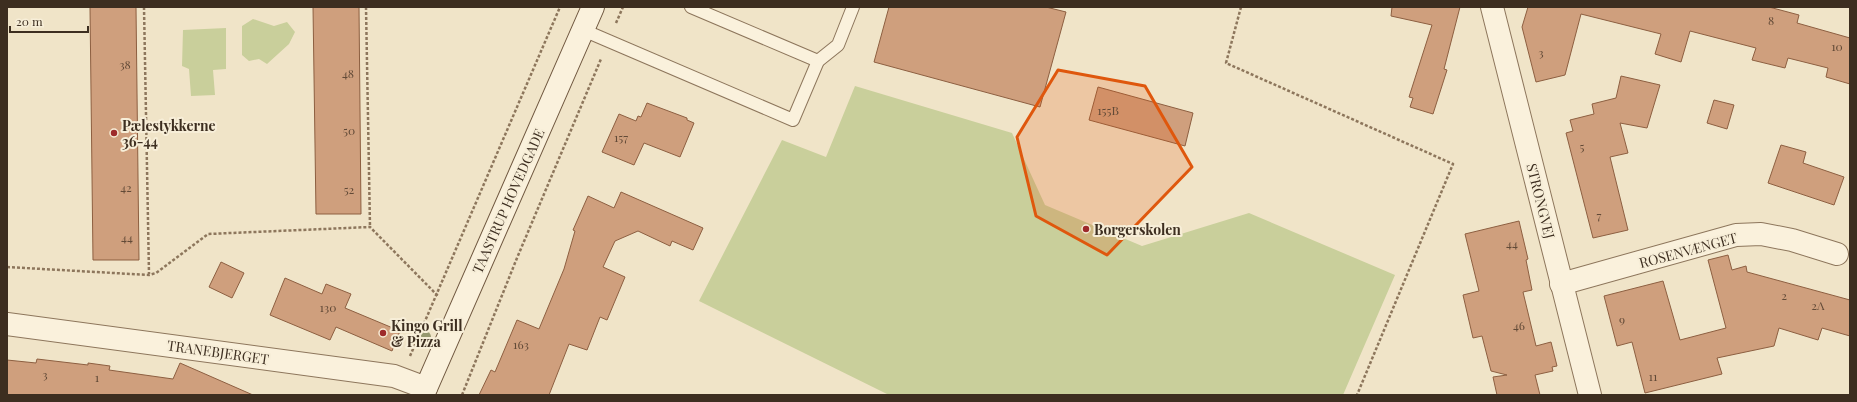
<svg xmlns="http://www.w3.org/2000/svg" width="1857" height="402" font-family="'Playfair Display',serif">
	<rect width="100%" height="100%" fill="#f0e4c8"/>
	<g fill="#c9cf9b">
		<polygon points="253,19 274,26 287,22 295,32 289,44 267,64 259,59 249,61 242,55 242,26"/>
		<polygon points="226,28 226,69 213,70 215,95 191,96 189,69 182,66 183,30"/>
		<polygon points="855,86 1012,133 1045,205 1142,246 1249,213 1395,275 1343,395 889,395 699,301 782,140 826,157"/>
	</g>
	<g fill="#cf9f7d" stroke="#8d5f41">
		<polygon points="90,7 136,7 139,260 93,260"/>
		<polygon points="313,7 359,7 361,214 316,214"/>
		<polygon points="889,7 1046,7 1066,12 1040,107 874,62"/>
		<polygon points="1392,7 1460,7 1444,69 1447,70 1433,114 1410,107 1413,98 1409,97 1432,25 1391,16"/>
		<polygon points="1528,7 1769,7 1799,15 1797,23 1850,38 1850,84 1826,77 1828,68 1788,58 1785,68 1752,60 1756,48 1690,31 1681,62 1655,54 1661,34 1581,14 1565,75 1536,82 1522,27"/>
		<polygon points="1621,76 1660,85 1647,128 1620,123 1628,153 1610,157 1628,230 1593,238 1566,133 1573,131 1570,120 1594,114 1592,104 1616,98"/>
		<polygon points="1098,87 1193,113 1185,146 1089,120"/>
		<polygon points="1714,100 1734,105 1727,129 1707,123"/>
		<polygon points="647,103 687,118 687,120 694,123 680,157 644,143 634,165 602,152 619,114 636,121 638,116 641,117"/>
		<polygon points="1781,145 1806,152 1803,163 1844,177 1834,205 1768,183"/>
		<polygon points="621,192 703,228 693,250 672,241 670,246 638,231 615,241 603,267 625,277 607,320 600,317 587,350 569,344 549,395 479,395 491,370 495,372 517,320 539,329 564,269 575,231 573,230 588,196 614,208"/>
		<polygon points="1519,221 1528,259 1526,260 1532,290 1523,292 1536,346 1551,342 1557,366 1552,367 1553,371 1535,375 1540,395 1497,395 1493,377 1507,375 1491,371 1482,336 1473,338 1463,295 1479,291 1465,234"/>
		<polygon points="1728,255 1732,270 1746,266 1747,272 1850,300 1850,336 1822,328 1818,340 1779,328 1774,346 1717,358 1722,374 1645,393 1632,342 1617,346 1604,296 1663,281 1680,340 1726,328 1708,260"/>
		<polygon points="221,262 244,273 232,298 209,287"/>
		<polygon points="285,278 322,294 326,284 351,294 345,308 400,331 392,351 336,327 330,340 270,315"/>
		<polygon points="37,359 88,365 88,363 110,366 109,370 173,379 180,363 253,395 7,395 7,360 36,363"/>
	</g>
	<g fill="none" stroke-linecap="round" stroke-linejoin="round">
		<defs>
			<g id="lane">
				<polyline points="583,30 793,120 818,61 691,7"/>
				<polyline points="818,61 838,45 853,7"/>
			</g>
			<g id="street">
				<polyline points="1492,7 1590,395"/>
				<polyline points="1561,284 1736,235 1761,234 1792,240 1837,254"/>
				<polyline points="7,324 394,376 426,388"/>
			</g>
			<polyline id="secondary" points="423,395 593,7"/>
		</defs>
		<use href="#lane" stroke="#8d765c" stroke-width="14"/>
		<use href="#street" stroke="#8d765c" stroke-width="24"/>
		<use href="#secondary" stroke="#6f573f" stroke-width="24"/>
		<g stroke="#8d765c" stroke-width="2.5" stroke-dasharray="3 2" stroke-linecap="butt">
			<polyline points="144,7 149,274"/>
			<polyline points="366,7 370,227"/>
			<polyline points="1241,7 1226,63 1453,164 1357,395"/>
			<polyline points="616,23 623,7"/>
			<polyline points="7,267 149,275 156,273 208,234 370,227 439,297"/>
			<polyline points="410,356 560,7"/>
			<polyline points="462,395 517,258 601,59"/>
		</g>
		<use href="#lane" stroke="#faf1dc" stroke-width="12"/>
		<use href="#street" stroke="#faf1dc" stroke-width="22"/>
		<use href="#secondary" stroke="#faf1dc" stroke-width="22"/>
	</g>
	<circle fill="#96986f" cx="425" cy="337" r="6"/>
	<path fill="#df570d" fill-opacity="0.2" stroke="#df570d" stroke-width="3" stroke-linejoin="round" d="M1058 70 1145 86 1192 167 1107 255 1036 216 1017 137Z"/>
	<g fill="#9e2a2b" stroke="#f7eed8" stroke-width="1.5">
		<circle cx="114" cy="133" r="4"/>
		<circle cx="1086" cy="229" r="4"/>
		<circle cx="383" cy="333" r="4"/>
	</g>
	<g text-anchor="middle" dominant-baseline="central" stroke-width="4" stroke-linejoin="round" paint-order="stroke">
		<g font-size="12" fill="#624a37">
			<text x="1771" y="20">8</text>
			<text x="1837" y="46">10</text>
			<text x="1541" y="52">3</text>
			<text x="125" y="64">38</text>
			<text x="348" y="73">48</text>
			<text x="1108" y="110">155B</text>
			<text x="349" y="130">50</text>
			<text x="621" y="137">157</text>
			<text x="1582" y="146">5</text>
			<text x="126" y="187">42</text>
			<text x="349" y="189">52</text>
			<text x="1599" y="215">7</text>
			<text x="127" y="237">44</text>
			<text x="1512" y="243">44</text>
			<text x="1784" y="295">2</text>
			<text x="1818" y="305">2A</text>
			<text x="328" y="307">130</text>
			<text x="1622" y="319">9</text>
			<text x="1519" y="325">46</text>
			<text x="521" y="344">163</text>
			<text x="45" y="374">3</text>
			<text x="1653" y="376">11</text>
			<text x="97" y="377">1</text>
		</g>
		<g font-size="14" font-weight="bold" fill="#3d2e20" stroke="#f7eed8" text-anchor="start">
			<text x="122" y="125">Pælestykkerne<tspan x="122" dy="16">36-44</tspan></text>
			<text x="1094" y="229">Borgerskolen</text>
			<text x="391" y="325">Kingo Grill<tspan x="391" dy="16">&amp; Pizza</tspan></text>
		</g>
		<g font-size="14" fill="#3d2e20" stroke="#f7eed8">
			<text transform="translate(508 201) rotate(-66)">TAASTRUP HOVEDGADE</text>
			<text transform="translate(1541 201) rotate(76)">STRONGVEJ</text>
			<text transform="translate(1688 250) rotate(-15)">ROSENVÆNGET</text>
			<text transform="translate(218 352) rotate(8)">TRANEBJERGET</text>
		</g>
	</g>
	<rect width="1857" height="402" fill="none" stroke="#3d2e20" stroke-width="16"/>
	<path d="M10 26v6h78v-6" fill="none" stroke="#3d2e20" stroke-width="2"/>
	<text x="16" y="26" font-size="12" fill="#3d2e20" stroke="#f7eed8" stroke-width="3" paint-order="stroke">20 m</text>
</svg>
